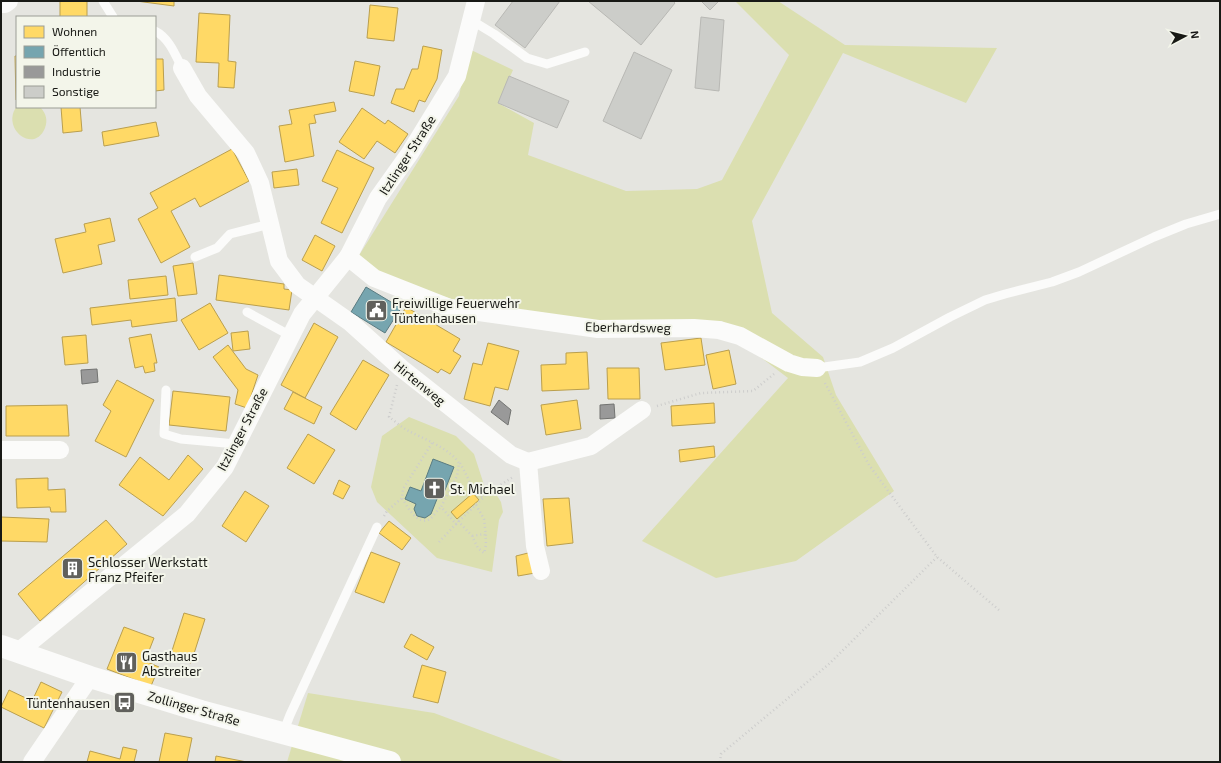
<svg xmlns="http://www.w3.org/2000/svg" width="1221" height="763" font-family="'Exo 2',sans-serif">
	<rect width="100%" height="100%" fill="#e5e5e0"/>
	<g fill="#dbdfb0">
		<polygon points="735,1 778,1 845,45 997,48 966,103 843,53 752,221 772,313 823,357 836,395 894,491 796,561 716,578 642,541 788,378 739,341 722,321 598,322 452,299 380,277 358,257 459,96 469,49 513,70 498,103 534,123 528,155 626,191 697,189 722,180 789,55"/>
		<path d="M17 106V107L41 108C46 114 48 120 45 128 34 155 0 128 17 106Z"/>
		<polygon points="409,417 456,436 474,454 486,491 496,494 501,502 503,512 499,520 492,572 437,558 377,502 371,487 382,436"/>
		<polygon points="308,693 434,713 566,762 287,762"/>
	</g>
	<g fill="#ffd966" stroke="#ba9f4e">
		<rect x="60" y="1" width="27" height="16"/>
		<polygon points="136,1 174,1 174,6"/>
		<polygon points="370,5 398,8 394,41 367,38"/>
		<polygon points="199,13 230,15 228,61 236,62 234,88 218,87 219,63 196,62"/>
		<polygon points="423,46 442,50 437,79 425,102 419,100 414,112 391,103 396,89 404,89 412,69 418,69"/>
		<polygon points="15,56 17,56 17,100 16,100"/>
		<polygon points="155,59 163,59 164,90 155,91"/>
		<polygon points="355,61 380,66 374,96 349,91"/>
		<polygon points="334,102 336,111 314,115 316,123 309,124 314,156 285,162 279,126 292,124 289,110"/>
		<polygon points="61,107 80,107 82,131 63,133"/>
		<polygon points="362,108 385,124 388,120 408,134 395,153 377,141 364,159 339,142"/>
		<polygon points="156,122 159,136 104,146 102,132"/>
		<polygon points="232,149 249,181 200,207 195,198 171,211 190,247 161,263 138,219 158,208 150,193"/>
		<polygon points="337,150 374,168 342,233 321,223 338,188 322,181"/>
		<polygon points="297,169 299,185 274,188 272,172"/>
		<polygon points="110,218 115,241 98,245 102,264 63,273 55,239 86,232 84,224"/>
		<polygon points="315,235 335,246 322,271 302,260"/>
		<polygon points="193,263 197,294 178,296 173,266"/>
		<polygon points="219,275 284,284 284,289 292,290 289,310 216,300"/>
		<polygon points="166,276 168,295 130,299 128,280"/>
		<polygon points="175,298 177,321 132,327 131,320 92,325 90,308"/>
		<polygon points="210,303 228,333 199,350 181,320"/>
		<polygon points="406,307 460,339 453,351 461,356 450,374 441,369 438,373 386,342"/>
		<polygon points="314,323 338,337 305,398 281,385"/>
		<polygon points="248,331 250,349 233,351 231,333"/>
		<polygon points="151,334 157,363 154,363 155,371 145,373 143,366 135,368 129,338"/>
		<polygon points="86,335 88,363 65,365 62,337"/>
		<polygon points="701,338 705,365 665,370 661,343"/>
		<polygon points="488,343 519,351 508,390 495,387 490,406 464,399 473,363 482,365"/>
		<polygon points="228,345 246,369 258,375 247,408 235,404 238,390 213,357"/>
		<polygon points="729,350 736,384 713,389 706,355"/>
		<polygon points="587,352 589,389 542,391 541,365 566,364 566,353"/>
		<polygon points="363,360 389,375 356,430 330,414"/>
		<polygon points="607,368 639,368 640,399 608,399"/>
		<polygon points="117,380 154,400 126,457 95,441 111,411 103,405"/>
		<polygon points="173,391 230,397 226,431 169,425"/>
		<polygon points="293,392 322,407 314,424 284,409"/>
		<polygon points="577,400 581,429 546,435 541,405"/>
		<polygon points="714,403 715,423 672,426 671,406"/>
		<polygon points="67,405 69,436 6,436 6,406"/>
		<polygon points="308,434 335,450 314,484 287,468"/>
		<polygon points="714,446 715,457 680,462 679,450"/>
		<polygon points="188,455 203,469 163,516 119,485 140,457 169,480"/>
		<polygon points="48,478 48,490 65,489 66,512 51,512 50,507 17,508 16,479"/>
		<polygon points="339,480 350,486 343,499 333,494"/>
		<polygon points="245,491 269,506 246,542 222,526"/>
		<polygon points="473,493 479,500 457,519 451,512"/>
		<polygon points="569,498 573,543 547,546 543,499"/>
		<polygon points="1,517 49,519 47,542 1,541"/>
		<polygon points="106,520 127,544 40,621 18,594"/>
		<polygon points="389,521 411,538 402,550 379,533"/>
		<polygon points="371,552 400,563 384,603 355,592"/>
		<polygon points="532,552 535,573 518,576 516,556"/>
		<polygon points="184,613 205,619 191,663 170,657"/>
		<polygon points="124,627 154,638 145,661 159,667 151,686 107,669"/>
		<polygon points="411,634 434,647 427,660 404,647"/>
		<polygon points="422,665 446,672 438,703 413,697"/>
		<polygon points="41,682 62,692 44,728 1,707 9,690 32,701"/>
		<polygon points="165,733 192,738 187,762 159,762"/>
		<polygon points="123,747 137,750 134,762 87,762 90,751 120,759"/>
		<polygon points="216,756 247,762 215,762"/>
	</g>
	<g fill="#76a5af" stroke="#5a7b81">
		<polygon points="366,287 401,308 385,333 351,312"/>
		<polygon points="433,459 454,467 443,495 439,494 431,514 425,518 417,516 414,509 416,504 405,499 410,487 421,491"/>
	</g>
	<g fill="#999" stroke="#727371">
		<polygon points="97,369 98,382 82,384 81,370"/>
		<polygon points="499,400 511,410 508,425 491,412"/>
		<polygon points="614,404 615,418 600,419 600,405"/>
	</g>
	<g fill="#cccdc9" stroke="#b8b8b4">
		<polygon points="513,1 560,1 525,48 495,25"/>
		<polygon points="588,1 673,1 675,3 641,45"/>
		<polygon points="701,1 719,1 710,10"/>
		<polygon points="701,17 724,20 719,91 695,88"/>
		<polygon points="634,52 672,70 641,139 603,121"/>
		<polygon points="509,76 569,101 557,128 498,103"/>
	</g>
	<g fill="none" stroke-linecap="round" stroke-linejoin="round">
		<g stroke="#cdcdcc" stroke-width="2.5" stroke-dasharray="1 3" stroke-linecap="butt">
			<polyline points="825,383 869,465 937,557 999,610"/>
			<path d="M397 385 389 417C395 421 401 427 407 430 423 439 448 447 459 463L457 476 441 507 456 524 489 492 513 477"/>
			<polyline points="657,406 701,393 753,391 774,374"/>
			<path d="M432 443 403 489 402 498C407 506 417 526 430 519 434 516 437 510 441 507"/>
			<polyline points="460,463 472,486 483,498"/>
			<polyline points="476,505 484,519 486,536"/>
			<polyline points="384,516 387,511 402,498"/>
			<path d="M458 521 472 536 478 548 484 553C486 548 487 538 484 534L472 536"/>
			<polyline points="439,542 456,524"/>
			<polyline points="720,762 721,754 829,664 937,557"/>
		</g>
		<g stroke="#fbfbfa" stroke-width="9">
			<polyline points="103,1 113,17"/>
			<polyline points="471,20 494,34 527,58 547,64 585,52"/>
			<path d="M155 31C169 38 175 54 182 68"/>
			<polyline points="195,257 217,248 230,234 270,224"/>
			<polyline points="247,312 291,336"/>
			<polyline points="817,368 860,362 893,348 950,317 985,300 1005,294 1052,282 1079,272 1154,237 1186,224 1220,214"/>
			<polyline points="166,390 164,434 181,439 236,444"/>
			<polyline points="283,733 290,715 377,527"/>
		</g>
		<g stroke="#fbfbfa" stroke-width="18">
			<polyline points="1,4 5,4 9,1"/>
			<polyline points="182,68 198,96 246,153 260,183 279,261 297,285 351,323 401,368 511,455 528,462 591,446 642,410"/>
			<polyline points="348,257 374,278 450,308 598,329 694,328 719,330 740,336 789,363 802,367 817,368"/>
			<polyline points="1,450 60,450"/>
			<polyline points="528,462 535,546 541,571"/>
			<polyline points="18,652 187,514 225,467 302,314 348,257 378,198 410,153 457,76 476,1"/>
			<polyline points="32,762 90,677"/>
		</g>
		<polyline stroke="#fbfbfa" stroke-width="22" points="1,646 90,677 201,711 390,762"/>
	</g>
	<defs>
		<symbol id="civic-square" viewBox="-11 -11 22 22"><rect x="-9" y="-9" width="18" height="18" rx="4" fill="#60605c" stroke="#f3f5ea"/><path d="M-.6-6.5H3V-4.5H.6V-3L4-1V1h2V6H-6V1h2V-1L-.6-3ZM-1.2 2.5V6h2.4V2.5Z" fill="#fff"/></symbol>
		<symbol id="church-square" viewBox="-11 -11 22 22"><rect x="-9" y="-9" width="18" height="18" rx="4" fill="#60605c" stroke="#f3f5ea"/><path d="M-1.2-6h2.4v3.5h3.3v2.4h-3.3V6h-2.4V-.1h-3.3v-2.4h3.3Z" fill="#fff"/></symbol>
		<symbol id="building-square" viewBox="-11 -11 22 22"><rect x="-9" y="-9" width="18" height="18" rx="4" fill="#60605c" stroke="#f3f5ea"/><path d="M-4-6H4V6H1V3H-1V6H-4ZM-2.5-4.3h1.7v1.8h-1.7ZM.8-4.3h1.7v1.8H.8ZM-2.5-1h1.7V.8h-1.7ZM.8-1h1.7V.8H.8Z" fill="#fff"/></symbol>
		<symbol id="restaurant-square" viewBox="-11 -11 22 22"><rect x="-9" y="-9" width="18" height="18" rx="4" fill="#60605c" stroke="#f3f5ea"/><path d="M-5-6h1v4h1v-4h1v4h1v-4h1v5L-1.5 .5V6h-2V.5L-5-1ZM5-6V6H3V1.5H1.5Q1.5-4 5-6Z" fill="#fff"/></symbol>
		<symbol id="bus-square" viewBox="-11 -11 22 22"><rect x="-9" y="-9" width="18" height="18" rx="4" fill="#60605c" stroke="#f3f5ea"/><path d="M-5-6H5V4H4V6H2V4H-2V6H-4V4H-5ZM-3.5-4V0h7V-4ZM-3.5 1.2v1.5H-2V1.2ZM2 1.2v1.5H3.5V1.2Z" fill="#fff"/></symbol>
	</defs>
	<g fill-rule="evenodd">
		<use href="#civic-square" x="364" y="298" width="25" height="25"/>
		<use href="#church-square" x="422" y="476" width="25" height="25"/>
		<use href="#building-square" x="60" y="556" width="25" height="25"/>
		<use href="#restaurant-square" x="114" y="650" width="25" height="25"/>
		<use href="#bus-square" x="112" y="690" width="25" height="25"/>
	</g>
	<g text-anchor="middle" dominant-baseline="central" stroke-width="4" stroke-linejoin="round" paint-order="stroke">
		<g font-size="13" fill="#181915" stroke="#f3f5ea">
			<text transform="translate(407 155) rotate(-57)">Itzlinger Straße</text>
			<text transform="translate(628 327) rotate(1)">Eberhardsweg</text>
			<text transform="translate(420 383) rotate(39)">Hirtenweg</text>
			<text transform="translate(242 429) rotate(-62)">Itzlinger Straße</text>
			<text transform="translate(194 708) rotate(16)">Zollinger Straße</text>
		</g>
		<g font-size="13" fill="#181915" stroke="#f3f5ea" text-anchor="start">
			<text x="392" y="303">Freiwillige Feuerwehr<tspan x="392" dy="15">Tüntenhausen</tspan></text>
			<text x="450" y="489">St. Michael</text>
			<text x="88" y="562">Schlosser Werkstatt<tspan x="88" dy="15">Franz Pfeifer</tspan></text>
			<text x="142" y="656">Gasthaus<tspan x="142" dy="15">Abstreiter</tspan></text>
			<text x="110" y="703" text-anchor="end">Tüntenhausen</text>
		</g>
	</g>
	<rect width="1221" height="763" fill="none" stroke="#181915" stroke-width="4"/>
	<rect x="16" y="16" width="140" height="92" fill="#f3f5ea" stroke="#9b9d95"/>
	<rect x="24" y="26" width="20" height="12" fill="#ffd966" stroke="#9b9d95"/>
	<text x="52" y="36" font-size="12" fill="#181915">Wohnen</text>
	<rect x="24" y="46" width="20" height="12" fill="#76a5af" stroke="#9b9d95"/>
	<text x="52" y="56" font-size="12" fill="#181915">Öffentlich</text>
	<rect x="24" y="66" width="20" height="12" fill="#999999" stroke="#9b9d95"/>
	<text x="52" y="76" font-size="12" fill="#181915">Industrie</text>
	<rect x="24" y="86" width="20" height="12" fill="#cccdc9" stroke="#9b9d95"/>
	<text x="52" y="96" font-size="12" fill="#181915">Sonstige</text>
	<g transform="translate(1185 36) rotate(83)" stroke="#f3f5ea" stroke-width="3" paint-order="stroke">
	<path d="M0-3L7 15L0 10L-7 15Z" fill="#181915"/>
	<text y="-6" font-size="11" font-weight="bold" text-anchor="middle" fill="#181915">N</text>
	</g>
</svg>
